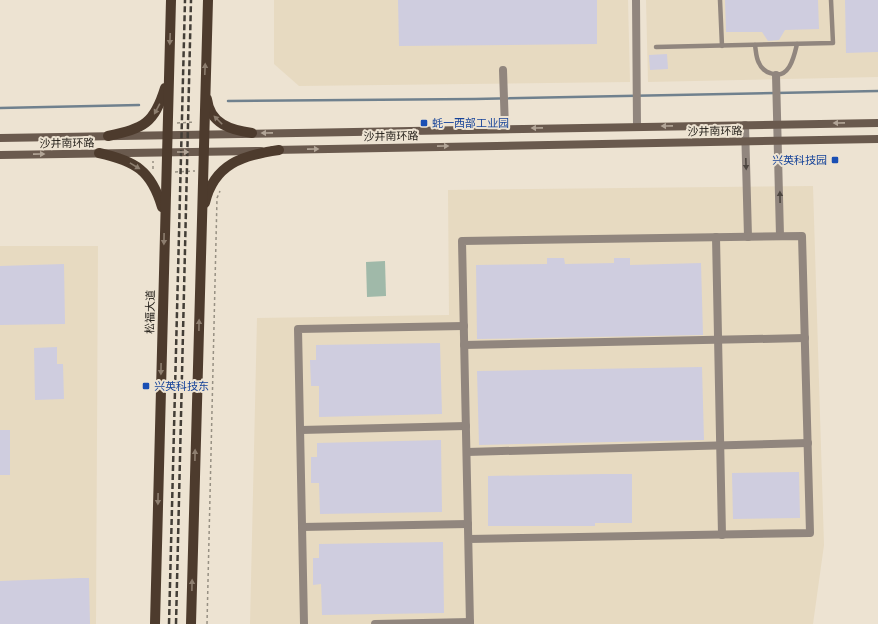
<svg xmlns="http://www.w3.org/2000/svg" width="878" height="624" font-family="'IBM Plex Sans','Noto Sans SC',sans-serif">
	<rect width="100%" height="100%" fill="#ede3d2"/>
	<g fill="#e7dac1">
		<polygon points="274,0 628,0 630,82 299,86 274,64"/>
		<polygon points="646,0 878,0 878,77 648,82"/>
		<polygon points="813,186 824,545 813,624 250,624 257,318 449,315 448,190"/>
		<polygon points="0,246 98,246 96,624 0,624"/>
	</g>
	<polygon fill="#a0b9a9" points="385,261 386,296 367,297 366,262"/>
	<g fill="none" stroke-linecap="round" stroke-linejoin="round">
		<g stroke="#70818e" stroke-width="2.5">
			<polyline points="228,101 475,99 878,91"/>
			<polyline points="0,108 139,105"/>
		</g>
	</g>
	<g fill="#cfcddf">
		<polygon points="398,0 597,0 597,44 399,46"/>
		<polygon points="725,0 818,0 819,29 785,30 779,40 768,41 762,32 726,32"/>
		<polygon points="845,0 878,0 878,52 846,53"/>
		<polygon points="667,54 668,69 650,70 649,55"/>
		<polygon points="547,258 564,258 565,264 614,263 614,258 630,258 630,265 701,263 703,335 477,339 476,265 547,264"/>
		<polygon points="64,264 65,324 0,325 0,266"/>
		<polygon points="440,343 442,414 319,417 319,386 311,386 310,360 316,360 316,345"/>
		<polygon points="57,347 57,364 63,364 64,399 35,400 34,348"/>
		<polygon points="702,367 704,440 479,445 477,371"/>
		<rect x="0" y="430" width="10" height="45"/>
		<polygon points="441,440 442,512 320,514 319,483 311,483 311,457 317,457 317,443"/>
		<polygon points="799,472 800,518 733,519 732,473"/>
		<polygon points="602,474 632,474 632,523 595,523 595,526 488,526 488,476"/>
		<polygon points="443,542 444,613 322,615 321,584 313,585 313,558 319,558 319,544"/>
		<polygon points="79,578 89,578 90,624 0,624 0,581"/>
	</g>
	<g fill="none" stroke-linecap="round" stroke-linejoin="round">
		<g stroke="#979083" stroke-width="1.5" stroke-dasharray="3 3" stroke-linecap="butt">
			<polyline points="177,123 195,122"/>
			<polyline points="153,169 153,161"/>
			<polyline points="175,172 195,171"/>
			<polyline points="207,624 217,198 220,191"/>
		</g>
		<g stroke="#91867e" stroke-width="4.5">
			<polyline points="720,0 722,46"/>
			<path d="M755 45C756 51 756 58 759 63 761 68 766 72 770 73 789 81 794 57 797 44"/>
			<polyline points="656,47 833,43 831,0"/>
		</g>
		<g stroke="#91867e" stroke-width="8">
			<polyline points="636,0 637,126"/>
			<polyline points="503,70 505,129"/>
			<polyline points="776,75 780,236"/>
			<polyline points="745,125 748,237"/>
			<polyline points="716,237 722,535"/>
			<polyline points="464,345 805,338"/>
			<polyline points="301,430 466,426"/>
			<polyline points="467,452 808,443"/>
			<polyline points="302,527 468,524"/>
			<polyline points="469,539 810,533 802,236 462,241 470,624"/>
			<polyline points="304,624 298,329 464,326"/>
			<polyline points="375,624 470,622"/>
		</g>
		<g stroke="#6a5a4e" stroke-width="8">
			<polyline points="0,138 878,123"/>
			<polyline points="273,150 878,139"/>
			<polyline points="0,155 261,151"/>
		</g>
		<g stroke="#4d3b2d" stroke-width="10">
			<path d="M207 99C210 124 231 130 252 133"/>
			<path d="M108 136C144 128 154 124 165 88"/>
			<path d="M99 153C135 161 151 170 162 207"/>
			<path d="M205 203C214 164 243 155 279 150"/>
			<polyline points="155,624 171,0"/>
			<polyline points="191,624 208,0"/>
		</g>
		<g stroke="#433e37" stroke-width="2.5" stroke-dasharray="6 3" stroke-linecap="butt">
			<polyline points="169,624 185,0"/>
			<polyline points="176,624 191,0"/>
		</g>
	</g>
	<defs><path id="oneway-solid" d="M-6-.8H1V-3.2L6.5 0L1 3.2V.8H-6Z"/></defs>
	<g fill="#8d7e6f">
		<use href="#oneway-solid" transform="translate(170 39) rotate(92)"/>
		<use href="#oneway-solid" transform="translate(205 69) rotate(-88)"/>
		<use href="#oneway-solid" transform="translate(157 109) rotate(118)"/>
		<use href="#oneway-solid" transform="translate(218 120) rotate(-135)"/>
		<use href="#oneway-solid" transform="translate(135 166) rotate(31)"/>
		<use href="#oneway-solid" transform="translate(164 239) rotate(91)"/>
		<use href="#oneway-solid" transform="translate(199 325) rotate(-89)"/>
		<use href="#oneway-solid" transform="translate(161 369) rotate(91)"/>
		<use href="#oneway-solid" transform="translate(195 455) rotate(-89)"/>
		<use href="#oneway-solid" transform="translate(158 499) rotate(91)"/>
		<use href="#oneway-solid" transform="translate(192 585) rotate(-89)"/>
	</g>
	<g fill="#b2a597">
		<use href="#oneway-solid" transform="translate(839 123) rotate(179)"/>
		<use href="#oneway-solid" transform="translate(667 126) rotate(179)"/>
		<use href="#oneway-solid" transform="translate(537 128) rotate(179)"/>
		<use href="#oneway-solid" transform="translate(267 133) rotate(179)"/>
		<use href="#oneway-solid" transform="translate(443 146) rotate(-1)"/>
		<use href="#oneway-solid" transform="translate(313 149) rotate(-1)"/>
		<use href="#oneway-solid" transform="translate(183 152)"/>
		<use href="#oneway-solid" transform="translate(39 154) rotate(-1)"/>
	</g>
	<g fill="#4d4640">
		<use href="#oneway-solid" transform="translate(746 164) rotate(88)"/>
		<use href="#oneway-solid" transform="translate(780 197) rotate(-91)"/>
	</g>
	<g fill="#1a4fb4" stroke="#ede3d2" stroke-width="1.5">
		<rect x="420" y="119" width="8" height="8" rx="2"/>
		<rect x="831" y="156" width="8" height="8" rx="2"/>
		<rect x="142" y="382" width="8" height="8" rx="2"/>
	</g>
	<g text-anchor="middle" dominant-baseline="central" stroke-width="4" stroke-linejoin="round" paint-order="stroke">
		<g font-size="11" fill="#164399" stroke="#ede3d2" text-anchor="start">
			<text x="432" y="123">蚝一西部工业园</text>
			<text x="827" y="160" text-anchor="end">兴英科技园</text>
			<text x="154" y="386">兴英科技东</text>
		</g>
		<g font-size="11" fill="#28241e" stroke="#ede3d2">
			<text transform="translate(715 131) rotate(-1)">沙井南环路</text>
			<text transform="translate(391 136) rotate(-1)">沙井南环路</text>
			<text transform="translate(67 143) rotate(-1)">沙井南环路</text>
			<text transform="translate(150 312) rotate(-89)">松福大道</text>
		</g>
	</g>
</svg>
